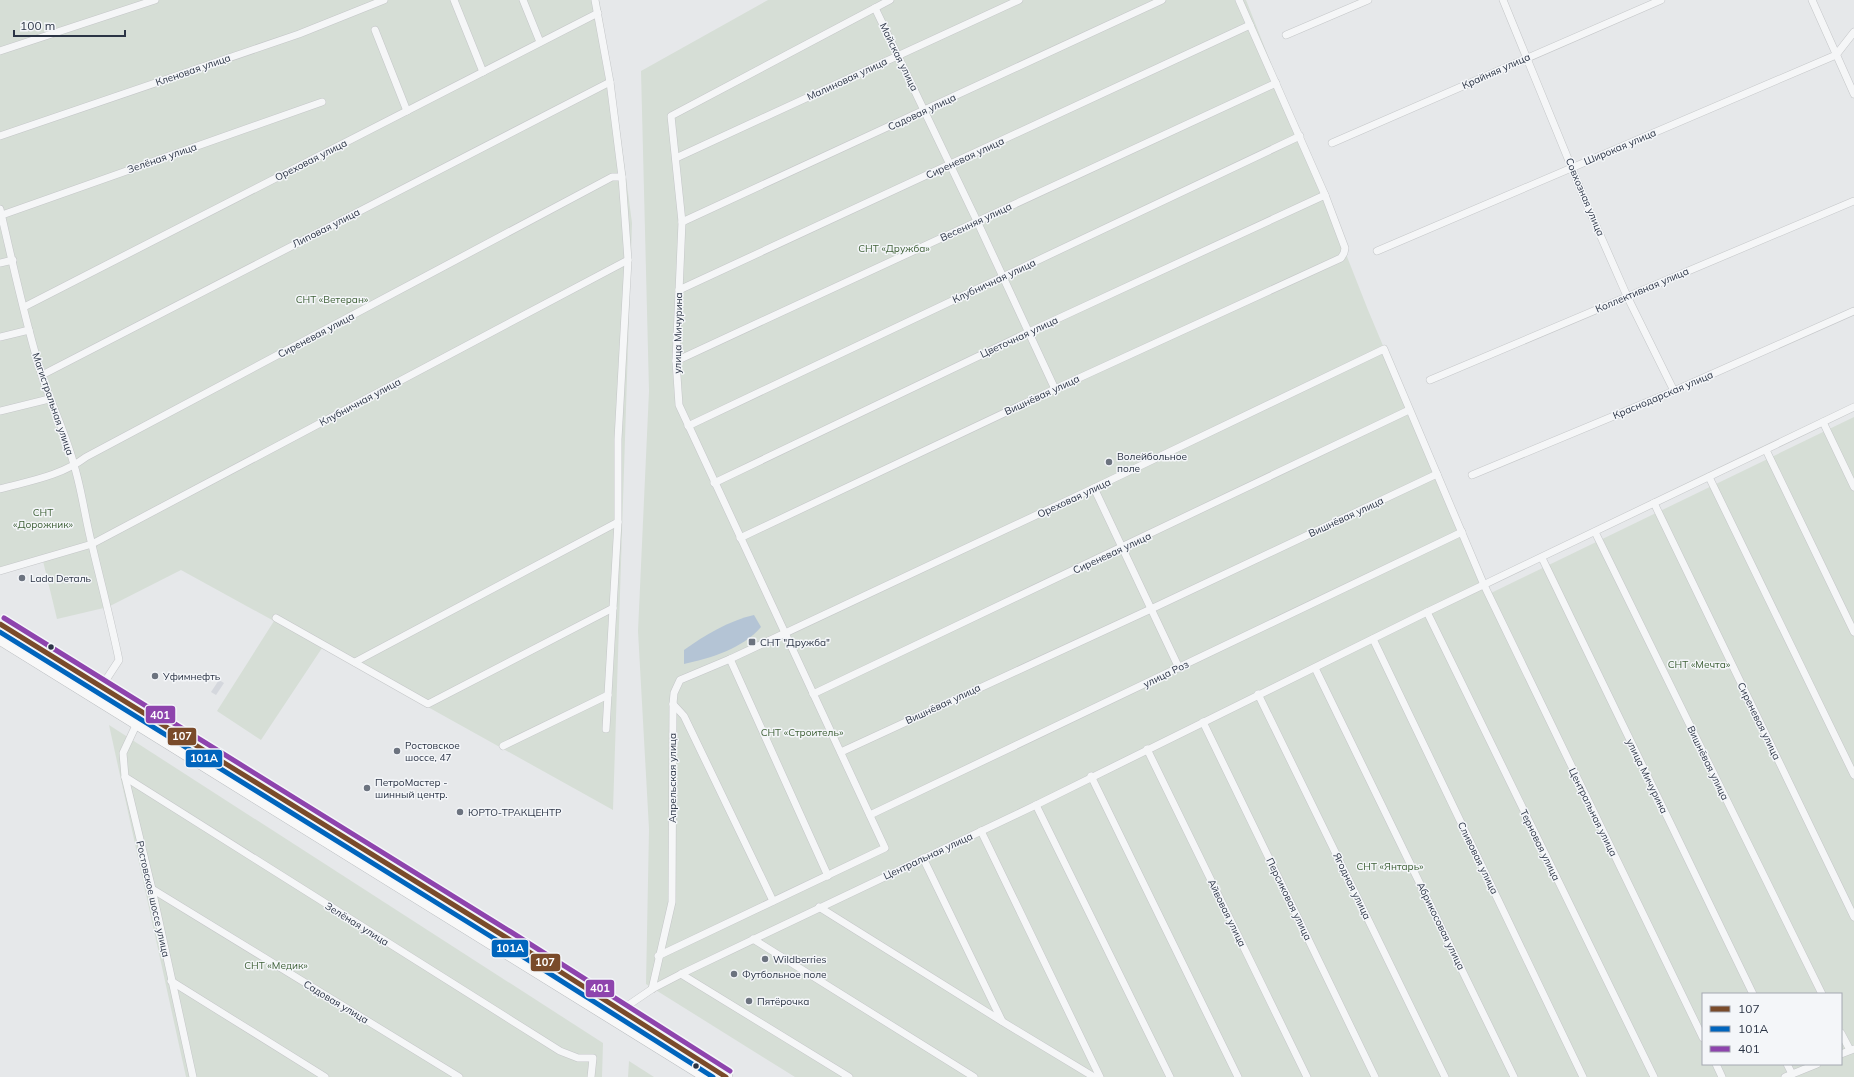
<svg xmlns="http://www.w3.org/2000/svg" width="1854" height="1077" font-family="Mulish,sans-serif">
	<rect width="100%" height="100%" fill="#e6e8ea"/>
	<polygon fill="#d4d7dd" points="219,680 224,683 216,695 211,692"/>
	<g fill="#d6ded6" fill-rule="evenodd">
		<polygon points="0,0 599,0 616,102 632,223 613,810 322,648 261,740 217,711 274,621 181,570 108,607 57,619 43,561 0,572"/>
		<path d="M768 0H1246L1368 310 1437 474 1491 593 1854 417V1077H795L646 984 649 829 638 631 649 391 641 71ZM1703 994H1841V1064H1703Z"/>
		<polygon points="109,725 603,1043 602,1077 186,1077"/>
		<polygon points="629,1061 654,1077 628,1077"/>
	</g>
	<path fill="#b4c4d5" d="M754 615 761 627C742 649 711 658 684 664V650C705 635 728 621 754 615Z"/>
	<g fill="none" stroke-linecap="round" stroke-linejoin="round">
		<defs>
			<g id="street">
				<polyline points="454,0 483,72"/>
				<polyline points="523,0 540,42"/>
				<polyline points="595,0 610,82 622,177 628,260 618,439 618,522 606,729"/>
				<polyline points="1503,0 1587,205 1627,296 1674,391"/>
				<polyline points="1812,0 1854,94"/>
				<polyline points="875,8 977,221 1055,389"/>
				<polyline points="375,30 407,111"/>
				<polyline points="1286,35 1368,0"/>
				<polyline points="0,51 155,0"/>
				<polyline points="0,136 299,34 384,0"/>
				<polyline points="1332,143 1661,0"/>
				<polyline points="676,158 1019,0"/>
				<path d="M0 209C13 264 25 322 42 376 52 406 66 434 74 465 82 491 85 518 92 545 101 583 111 621 119 660L100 689"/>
				<polyline points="2,215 322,102"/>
				<polyline points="682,222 1162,0"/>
				<polyline points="1377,251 1836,55 1854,32"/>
				<polyline points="0,263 13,260"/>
				<polyline points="679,290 1250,25"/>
				<polyline points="24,307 598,13"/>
				<polyline points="0,337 29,330"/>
				<polyline points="676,361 1276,83"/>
				<polyline points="42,375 610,82"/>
				<polyline points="1430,380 1854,201"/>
				<polyline points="0,411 49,399"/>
				<polyline points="1823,422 1854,487"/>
				<polyline points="688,426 1300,136"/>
				<polyline points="1766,450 1854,632"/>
				<polyline points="1472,475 1674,391 1854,311"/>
				<polyline points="1709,477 1854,775"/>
				<polyline points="714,483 1029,332 1325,195"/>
				<polyline points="1094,488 1179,668"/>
				<path d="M0 489C29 481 61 476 86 457L612 177H622"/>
				<polyline points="1654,503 1854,917"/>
				<polyline points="1595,532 1822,994"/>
				<polyline points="740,538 1055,389 1341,258 1344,253 1345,248 1325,195 1239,0"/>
				<polyline points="1542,558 1753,994"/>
				<polyline points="0,571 92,544 628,260"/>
				<polyline points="1427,612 1654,1077"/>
				<polyline points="276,618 428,704 613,608"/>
				<polyline points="1373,639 1583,1077"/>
				<polyline points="730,659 828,876"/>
				<polyline points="355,662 618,522"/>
				<polyline points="1315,668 1514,1077"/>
				<polyline points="813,694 1409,410"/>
				<polyline points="1258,694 1445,1077"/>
				<polyline points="673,704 684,716 773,901"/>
				<polyline points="138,721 123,753 125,777 152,889 193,1077"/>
				<polyline points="1203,722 1375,1077"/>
				<polyline points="503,746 608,695"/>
				<polyline points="1147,749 1307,1077"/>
				<polyline points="841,752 1151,609 1437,474"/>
				<polyline points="1091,776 1238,1077"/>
				<polyline points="125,777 560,1051 578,1058 593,1058 591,1077"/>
				<polyline points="1036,805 1170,1077"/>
				<polyline points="870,815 1462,532"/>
				<polyline points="981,831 1100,1077"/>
				<polyline points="923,858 1002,1021"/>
				<polyline points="152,889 459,1077"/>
				<polyline points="819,907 1003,1022 1094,1077"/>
				<polyline points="753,939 974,1077"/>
				<polyline points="658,956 885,848 679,405 676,361 682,222 671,116 890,0"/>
				<polyline points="681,974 849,1077"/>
				<polyline points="171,981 325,1077"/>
				<polyline points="652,989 672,902 673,704 674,693 680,680 730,659 1094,488 1384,349 1484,585 1703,1038"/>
				<polyline points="627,1017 630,1004 652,989 681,974 1036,805 1427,612 1854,407"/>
				<polyline points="1841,1033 1850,1050"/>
				<polyline points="1841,1054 1854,1049"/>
				<polyline points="1716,1064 1722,1077"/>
				<polyline points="1787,1064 1792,1074"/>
				<polyline points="1785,1077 1817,1064"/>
			</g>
			<g id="highway">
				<polyline points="0,624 507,938 726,1077"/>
				<polyline points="0,638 708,1077"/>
			</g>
		</defs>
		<use href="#street" stroke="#c4c6c8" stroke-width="8"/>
		<use href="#highway" stroke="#b8bbbf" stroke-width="14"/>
		<use href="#street" stroke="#f5f6f7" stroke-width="7"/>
		<use href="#highway" stroke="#f8f8f8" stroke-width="13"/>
		<defs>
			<polyline id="bus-1" points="0,624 507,938 726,1077"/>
			<polyline id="bus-2" points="0,632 503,944 713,1077"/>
			<polyline id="bus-3" points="4,618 511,932 730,1071"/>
		</defs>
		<use href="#bus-1" stroke="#f4f6f9" stroke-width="8"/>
		<use href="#bus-2" stroke="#f4f6f9" stroke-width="8"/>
		<use href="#bus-3" stroke="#f4f6f9" stroke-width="8"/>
		<use href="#bus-1" stroke="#7a4b2a" stroke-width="5"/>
		<use href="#bus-2" stroke="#0065bd" stroke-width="5"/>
		<use href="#bus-3" stroke="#8e44ad" stroke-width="5"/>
	</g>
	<g fill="#6c737f" stroke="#f4f6f9" stroke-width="1.5">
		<circle cx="1109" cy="462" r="4"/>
		<circle cx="22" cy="578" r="4"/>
		<rect x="748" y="638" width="8" height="8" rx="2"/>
		<circle cx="155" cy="676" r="4"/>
		<circle cx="397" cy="751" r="4"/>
		<circle cx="367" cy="788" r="4"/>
		<circle cx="460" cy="812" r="4"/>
		<circle cx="765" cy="959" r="4"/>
		<circle cx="734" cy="974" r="4"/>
		<circle cx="749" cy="1001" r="4"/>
	</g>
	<g fill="#2b3445" stroke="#f4f6f9" stroke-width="1.5">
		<circle cx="51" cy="647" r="3.5"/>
		<circle cx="696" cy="1066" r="3.5"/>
	</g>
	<g text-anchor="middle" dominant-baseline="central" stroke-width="3" stroke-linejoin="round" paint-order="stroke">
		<g font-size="10" fill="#2b3445" stroke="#f4f6f9">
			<text transform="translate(899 57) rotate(64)">Майская улица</text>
			<text transform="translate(193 70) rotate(-19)">Кленовая улица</text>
			<text transform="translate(1496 71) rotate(-24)">Крайняя улица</text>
			<text transform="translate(847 79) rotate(-25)">Малиновая улица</text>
			<text transform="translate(922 112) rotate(-25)">Садовая улица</text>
			<text transform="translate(1620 147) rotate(-23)">Широкая улица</text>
			<text transform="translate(162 158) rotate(-19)">Зелёная улица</text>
			<text transform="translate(965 158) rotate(-25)">Сиреневая улица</text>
			<text transform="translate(311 160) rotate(-27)">Ореховая улица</text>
			<text transform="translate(1585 197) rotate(67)">Совхозная улица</text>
			<text transform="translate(976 222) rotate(-25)">Весенняя улица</text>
			<text transform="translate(326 228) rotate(-27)">Липовая улица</text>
			<text transform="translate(994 281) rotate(-25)">Клубничная улица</text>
			<text transform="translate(1642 290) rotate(-23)">Коллективная улица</text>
			<text transform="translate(678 333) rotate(-89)">улица Мичурина</text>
			<text transform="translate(316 335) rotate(-28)">Сиреневая улица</text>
			<text transform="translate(1019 337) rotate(-25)">Цветочная улица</text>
			<text transform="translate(1042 395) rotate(-25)">Вишнёвая улица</text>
			<text transform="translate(1663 395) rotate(-23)">Краснодарская улица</text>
			<text transform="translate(360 402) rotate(-28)">Клубничная улица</text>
			<text transform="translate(53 404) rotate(71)">Магистральная улица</text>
			<text transform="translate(1074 498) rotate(-25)">Ореховая улица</text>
			<text transform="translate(1346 517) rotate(-25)">Вишнёвая улица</text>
			<text transform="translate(1112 553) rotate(-25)">Сиреневая улица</text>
			<text transform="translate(1166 674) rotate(-26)">улица Роз</text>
			<text transform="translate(943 704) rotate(-25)">Вишнёвая улица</text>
			<text transform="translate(1759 721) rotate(64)">Сиреневая улица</text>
			<text transform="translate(1708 763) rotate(64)">Вишнёвая улица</text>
			<text transform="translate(1647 776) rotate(64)">улица Мичурина</text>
			<text transform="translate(672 778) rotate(-90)">Апрельская улица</text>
			<text transform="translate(1593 812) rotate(64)">Центральная улица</text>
			<text transform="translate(1540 845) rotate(64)">Терновая улица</text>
			<text transform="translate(928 856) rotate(-25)">Центральная улица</text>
			<text transform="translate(1478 858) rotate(64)">Сливовая улица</text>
			<text transform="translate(1352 886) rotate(64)">Ягодная улица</text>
			<text transform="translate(153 899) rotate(77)">Ростовское шоссе улица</text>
			<text transform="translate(1289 899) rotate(64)">Персиковая улица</text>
			<text transform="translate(1227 913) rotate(64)">Айвовая улица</text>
			<text transform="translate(357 924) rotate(32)">Зелёная улица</text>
			<text transform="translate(1441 926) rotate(64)">Абрикосовая улица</text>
			<text transform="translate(336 1002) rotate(31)">Садовая улица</text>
		</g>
		<g font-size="10" fill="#3f6138" stroke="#f4f6f9">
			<text x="894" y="248">СНТ «Дружба»</text>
			<text x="332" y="299">СНТ «Ветеран»</text>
			<text x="43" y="512">СНТ<tspan x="43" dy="12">«Дорожник»</tspan></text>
			<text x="1699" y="664">СНТ «Мечта»</text>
			<text x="802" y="732">СНТ «Строитель»</text>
			<text x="1390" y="866">СНТ «Янтарь»</text>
			<text x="276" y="965">СНТ «Медик»</text>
		</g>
		<g font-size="10" fill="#2b3445" stroke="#f4f6f9" text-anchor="start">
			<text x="1117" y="456">Волейбольное<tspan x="1117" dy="12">поле</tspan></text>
			<text x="30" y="578">Lada Dеталь</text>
			<text x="760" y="642">СНТ "Дружба"</text>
			<text x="163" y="676">Уфимнефть</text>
			<text x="405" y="745">Ростовское<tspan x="405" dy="12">шоссе, 47</tspan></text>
			<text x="375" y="782">ПетроМастер -<tspan x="375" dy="12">шинный центр.</tspan></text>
			<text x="468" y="812">ЮРТО-ТРАКЦЕНТР</text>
			<text x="773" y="959">Wildberries</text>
			<text x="742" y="974">Футбольное поле</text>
			<text x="757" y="1001">Пятёрочка</text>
		</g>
	</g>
	<g stroke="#f4f6f9" stroke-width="1.5">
		<rect x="145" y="705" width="31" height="19" rx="4" fill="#8e44ad"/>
		<rect x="167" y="727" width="30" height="19" rx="4" fill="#7a4b2a"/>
		<rect x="185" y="749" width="38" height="19" rx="4" fill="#0065bd"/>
		<rect x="491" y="939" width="38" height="19" rx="4" fill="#0065bd"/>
		<rect x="530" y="953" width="31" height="19" rx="4" fill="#7a4b2a"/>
		<rect x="585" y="979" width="30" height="19" rx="4" fill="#8e44ad"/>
	</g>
	<g font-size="11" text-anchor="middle" font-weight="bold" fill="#fff">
		<text x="160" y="719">401</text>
		<text x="182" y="740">107</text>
		<text x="204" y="762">101А</text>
		<text x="510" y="952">101А</text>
		<text x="545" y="966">107</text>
		<text x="600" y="992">401</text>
	</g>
	<rect x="1702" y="993" width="140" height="72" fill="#f4f6f9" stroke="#a4a8b1"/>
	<rect x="1710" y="1006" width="20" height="6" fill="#7a4b2a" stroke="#a4a8b1"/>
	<text x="1738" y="1013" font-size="12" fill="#2b3445">107</text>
	<rect x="1710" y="1026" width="20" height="6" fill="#0065bd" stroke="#a4a8b1"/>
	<text x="1738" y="1033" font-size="12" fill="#2b3445">101А</text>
	<rect x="1710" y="1046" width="20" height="6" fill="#8e44ad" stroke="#a4a8b1"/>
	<text x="1738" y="1053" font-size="12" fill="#2b3445">401</text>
	<path d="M14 30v6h111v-6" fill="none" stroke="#2b3445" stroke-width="2"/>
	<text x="20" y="30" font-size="12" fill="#2b3445" stroke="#f4f6f9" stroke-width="3" paint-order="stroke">100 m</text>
</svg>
